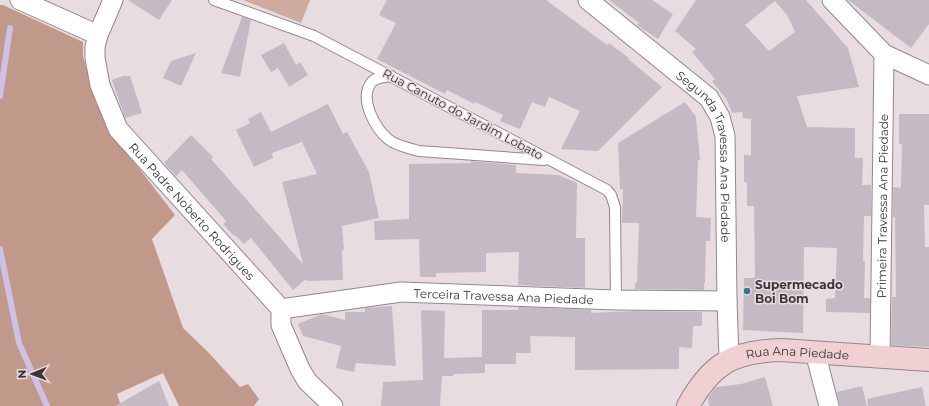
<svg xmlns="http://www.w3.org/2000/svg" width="929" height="406" font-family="Montserrat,sans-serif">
	<rect width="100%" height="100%" fill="#e9dce1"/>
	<polygon fill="#cdab9e" points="243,0 310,0 301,23"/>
	<polygon fill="#c0998a" points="0,5 3,5 83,42 83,56 96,103 111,132 175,215 152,239 183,328 208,352 240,387 248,384 259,399 254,406 179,406 163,373 117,394 121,406 0,406"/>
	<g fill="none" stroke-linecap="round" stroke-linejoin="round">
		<g stroke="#cec1e6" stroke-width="6">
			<polyline points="0,96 10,28"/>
			<polyline points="0,249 19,343 47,406"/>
		</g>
	</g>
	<g fill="#c3bac3" fill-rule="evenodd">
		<polygon points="128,0 172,0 159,20"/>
		<polygon points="387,0 546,0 607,45 609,43 629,58 628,59 662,87 598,151 561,149 580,111 549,97 545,107 532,102 520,129 500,121 503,115 475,102 474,104 447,90 445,94 377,59 396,23 379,15"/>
		<polygon points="609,0 652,0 673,14 658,39 637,25 639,23"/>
		<path d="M696 0H806L848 48 859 87 797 96 807 127 855 128V158H863L862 185H871V216H864L863 261H865L864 298H870V313L826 312V299L835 298 837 248 804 247 803 333 743 330 744 278H755L754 206H747V182H744V155H751V119L743 118 742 112 732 113 727 100 712 81 715 79 692 52 696 49 675 31ZM775 1 787 15 795 32 769 51 745 25Z"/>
		<polygon points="848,0 929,0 929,24 911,48"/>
		<polygon points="242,17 251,20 240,77 221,73"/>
		<polygon points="284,43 296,65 300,62 308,75 289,87 278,68 271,72 261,55"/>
		<polygon points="196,53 181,86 163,78 171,61"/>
		<polygon points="123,76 130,76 142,113 125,118 112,80"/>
		<polygon points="685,102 696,117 700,160 698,160 696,217 711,218 710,241 706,241 705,283 704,283 704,290 635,289 635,283 637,283 639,223 622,223 623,189 620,189 618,143"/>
		<polygon points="328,104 343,134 347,132 369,172 379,218 342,226 344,249 342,251 343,280 307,281 306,279 293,290 251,238 244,244 235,235 234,236 223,224 226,221 182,170 176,176 164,163 191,135 213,157 211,159 303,264 282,182 317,174 302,142 272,153 273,158 254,167 236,130 250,123 248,119 261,112 271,132"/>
		<polygon points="899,114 929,114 929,205 924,205 925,247 929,247 929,347 891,345 892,297 896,297 895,217 893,217 893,187 901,188 902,144 899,144"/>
		<polygon points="471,161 516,165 516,173 558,175 577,183 576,238 585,238 585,288 518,285 519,252 486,253 486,272 436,273 436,277 420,277 419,239 375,240 374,221 409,219 409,164 471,163"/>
		<polygon points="392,306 396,366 356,363 354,372 336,368 341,346 303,336 298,324 322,314 345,320 345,312 365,312 365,308"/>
		<polygon points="518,307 591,310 591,313 635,311 702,312 702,326 693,326 692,348 679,347 679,369 575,370 575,337 530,336 531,353 516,353 516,364 485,364 485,373 453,374 453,376 442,376 440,406 381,406 383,382 423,380 421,310 445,311 444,358 482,357 482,310 518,310"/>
		<polygon points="765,377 773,406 709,406 708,398 716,387 741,384"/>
		<polygon points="159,381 169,406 115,406"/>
		<polygon points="862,386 867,406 840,406 837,392"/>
		<polygon points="922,387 926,406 868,406 867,399"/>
	</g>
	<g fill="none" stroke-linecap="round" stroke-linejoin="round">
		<defs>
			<g id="service">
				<polyline points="214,0 314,36 607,190 611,195 615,207 616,300"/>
				<path d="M391 76C384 77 375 77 371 83 359 99 375 128 388 139 396 146 409 148 419 151L544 160"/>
			</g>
			<g id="minor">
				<polyline points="20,0 98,35"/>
				<path id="s1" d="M113 0 98 35 95 47V58L100 85 118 129 281 309V325L300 369 307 381 333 406"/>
				<path id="s2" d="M588 0 709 98 720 117 725 136 727 301 729 359"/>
				<polyline points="832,0 884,54 929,75"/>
				<path id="s3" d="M281 309 401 292 616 300 727 301"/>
				<polyline points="815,352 829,406"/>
				<path id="s4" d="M880 357 884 54"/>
			</g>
			<g id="secondary">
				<path id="s5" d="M688 406C711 364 733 351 781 350L929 360"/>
			</g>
		</defs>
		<use href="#service" stroke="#93878c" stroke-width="12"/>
		<use href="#minor" stroke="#93878c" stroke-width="21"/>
		<use href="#secondary" stroke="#93878c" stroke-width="24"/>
		<use href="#service" stroke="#fff" stroke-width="10"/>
		<use href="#minor" stroke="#fff" stroke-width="19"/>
		<use href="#secondary" stroke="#f0d0d3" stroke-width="22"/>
	</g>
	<circle fill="#38758c" stroke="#e9dce1" stroke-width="1.5" cx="747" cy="291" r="4"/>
	<g text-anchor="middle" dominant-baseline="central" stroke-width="3" stroke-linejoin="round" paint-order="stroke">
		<g font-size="12" fill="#3a3537" stroke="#e9dce1">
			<text transform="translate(463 114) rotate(28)">Rua Canuto do Jardim Lobato</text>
			<text stroke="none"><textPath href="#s2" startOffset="210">Segunda Travessa Ana Piedade</textPath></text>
			<text stroke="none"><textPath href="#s4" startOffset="151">Primeira Travessa Ana Piedade</textPath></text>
			<text stroke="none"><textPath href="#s1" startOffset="247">Rua Padre Noberto Rodrigues</textPath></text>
			<text stroke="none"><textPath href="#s3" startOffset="224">Terceira Travessa Ana Piedade</textPath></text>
			<text stroke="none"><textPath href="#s5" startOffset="132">Rua Ana Piedade</textPath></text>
		</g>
		<g font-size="12" font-weight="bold" fill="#3a3537" stroke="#e9dce1" text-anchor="start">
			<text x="755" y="284">Supermecado<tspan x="755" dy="14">Boi Bom</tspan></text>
		</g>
	</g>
	<g transform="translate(32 374) rotate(269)" stroke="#e9dce1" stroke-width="3" paint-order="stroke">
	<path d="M0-3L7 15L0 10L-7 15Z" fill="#3a3537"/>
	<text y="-6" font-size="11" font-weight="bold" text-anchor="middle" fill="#3a3537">N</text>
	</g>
</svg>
